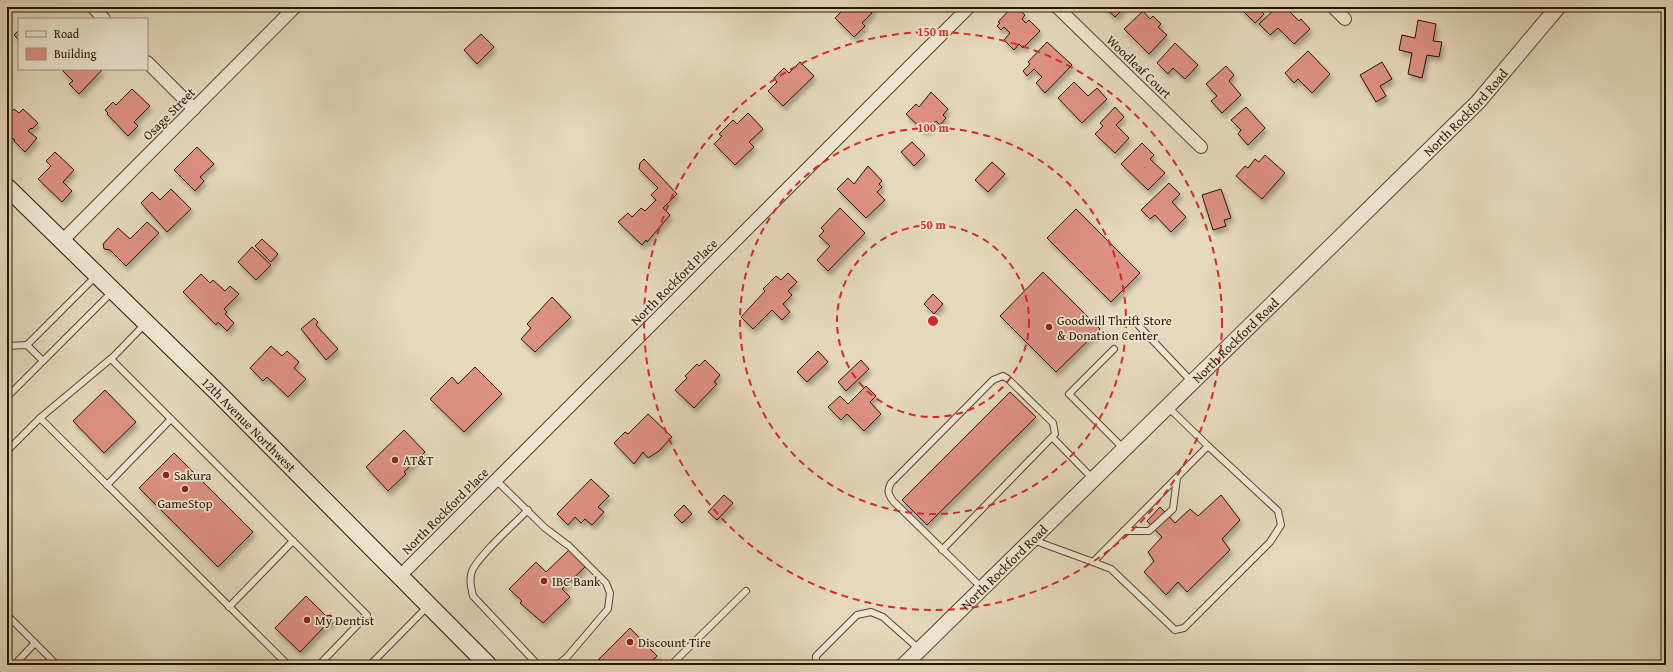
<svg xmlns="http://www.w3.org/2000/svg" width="1673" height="672" font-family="'Gentium Book Plus',serif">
	<defs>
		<filter id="shadow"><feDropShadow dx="2.5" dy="4.5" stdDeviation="2" flood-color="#0004"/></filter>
	</defs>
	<rect width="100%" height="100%" fill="#e5d8bc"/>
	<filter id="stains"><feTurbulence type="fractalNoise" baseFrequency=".005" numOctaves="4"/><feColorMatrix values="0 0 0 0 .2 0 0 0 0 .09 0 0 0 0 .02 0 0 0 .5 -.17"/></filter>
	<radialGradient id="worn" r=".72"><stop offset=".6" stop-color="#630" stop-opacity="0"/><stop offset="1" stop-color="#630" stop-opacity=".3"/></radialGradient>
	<g fill="#dd9182" stroke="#291300" filter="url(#shadow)">
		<polygon points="840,7 875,7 870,12 872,13 862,23 865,26 854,37 835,18 843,10"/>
		<polygon points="1012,7 1016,7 1025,15 1022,19 1026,23 1029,20 1040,31 1023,48 1019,44 1014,50 1004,40 1010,33 1004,27 1001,30 997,26 1000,23 998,22"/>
		<polygon points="1104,7 1125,7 1115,17"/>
		<polygon points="1239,7 1261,7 1259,9 1264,14 1255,23"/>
		<polygon points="1277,7 1285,7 1299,21 1301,19 1310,29 1294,44 1278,28 1270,35 1259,24"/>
		<polygon points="1143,11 1150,19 1153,16 1161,24 1158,27 1167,35 1149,54 1124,29"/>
		<polygon points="1418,20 1436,24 1433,41 1442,42 1439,57 1427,55 1422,78 1408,74 1412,53 1399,50 1402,35 1415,38"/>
		<polygon points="19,30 19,40 14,35"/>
		<polygon points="481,34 494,47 477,64 464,50"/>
		<polygon points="1047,42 1072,65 1045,93 1036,83 1042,77 1034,69 1027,76 1023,71 1030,64 1028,62"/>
		<polygon points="1175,43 1198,65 1185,79 1173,68 1168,74 1157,63"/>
		<polygon points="1308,51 1330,74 1312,93 1298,79 1294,83 1285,73"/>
		<polygon points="800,62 814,76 783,106 768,91 777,82 774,78 784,68 789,73"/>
		<polygon points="1382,62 1392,79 1380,86 1386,96 1376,102 1360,75"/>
		<polygon points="1666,63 1666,74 1665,74 1661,70"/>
		<polygon points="1226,66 1234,75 1229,81 1241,95 1222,113 1211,101 1217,96 1206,84"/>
		<polygon points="61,69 103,69 79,94 69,84 73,81"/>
		<polygon points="1074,82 1088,96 1097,88 1107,99 1082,123 1058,98"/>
		<polygon points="132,89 150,106 134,122 138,126 128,136 107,114 108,113 105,110 113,102 116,105"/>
		<polygon points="931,92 948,109 943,115 946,118 940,125 936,121 925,132 906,114 916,104 919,107"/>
		<polygon points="1115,107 1124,117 1116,125 1129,138 1115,153 1095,134 1103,126 1100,123"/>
		<polygon points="1246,107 1265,128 1248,145 1238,134 1241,130 1231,120"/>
		<polygon points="14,109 19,113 23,109 38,123 32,129 31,128 28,131 37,138 25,152 14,141 15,140 7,135 7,116"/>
		<polygon points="748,113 763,129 749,142 754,147 735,165 714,144 722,136 719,134 733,120 737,124"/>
		<polygon points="912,142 925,155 914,166 901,152"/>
		<polygon points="1142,143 1154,155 1150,159 1165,173 1148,190 1121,164"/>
		<polygon points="197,147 214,164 200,177 204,181 195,191 174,170"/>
		<polygon points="55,152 74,170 63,182 72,191 62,202 38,179 51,166 46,161"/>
		<polygon points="1265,155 1285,173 1262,199 1236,176 1245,166 1248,168 1255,159 1259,162"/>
		<polygon points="644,159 677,194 663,208 670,215 647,242 646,240 642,245 618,222 628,213 632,217 641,208 645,211 656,200 651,195 658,188 639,169 640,163"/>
		<polygon points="992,162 1005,174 988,192 975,180"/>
		<polygon points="868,166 882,181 879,184 882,187 877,192 885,200 866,218 837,189 848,178 854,184"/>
		<polygon points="1169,183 1180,194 1172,202 1186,217 1171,232 1155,215 1150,219 1141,210"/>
		<polygon points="171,189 191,209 167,232 141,203 152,192 160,200"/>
		<polygon points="1221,189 1231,218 1224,220 1226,226 1213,230 1202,195"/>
		<polygon points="840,208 865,233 828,271 817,260 830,246 819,236 824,231 821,228"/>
		<polygon points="1076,209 1140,273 1111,302 1047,238"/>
		<polygon points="147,222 159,233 126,266 110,250 104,249 103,244 118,228 130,239"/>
		<polygon points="262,239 278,254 271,262 255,246"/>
		<polygon points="252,247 271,265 256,280 238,262"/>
		<polygon points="1043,272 1100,329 1056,372 1000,316"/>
		<polygon points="788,273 797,282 788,291 792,295 783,304 790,312 782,320 772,310 753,329 741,317 765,291 763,289 776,276 781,280"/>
		<polygon points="201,274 210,283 213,280 225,291 230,286 239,294 224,309 227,312 225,314 234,323 227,331 218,322 216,325 183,292"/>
		<polygon points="933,294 943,304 934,314 924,304"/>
		<polygon points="552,297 571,317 535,352 521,339 531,328 527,324"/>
		<polygon points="314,318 318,322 316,325 338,349 326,360 301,329"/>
		<polygon points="271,346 282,356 287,351 299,362 294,368 306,379 288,397 267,377 263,381 250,368"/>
		<polygon points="818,351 828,362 807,382 797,372"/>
		<polygon points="705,360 720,375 714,382 717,384 694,408 675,390 687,378 685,376 697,364 699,366"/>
		<polygon points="861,360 869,369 846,391 838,382"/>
		<polygon points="475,367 502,394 464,432 430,399 452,377 458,384"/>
		<polygon points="866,386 876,396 870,402 881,414 864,431 847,414 841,420 828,407 840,396 848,404"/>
		<polygon points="105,390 136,422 104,453 73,421"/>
		<polygon points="1010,392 1036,417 927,525 902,500"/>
		<polygon points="648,414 672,437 659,451 648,458 643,452 634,464 614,443 625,432 628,434"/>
		<polygon points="404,430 425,452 404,472 406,474 388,491 366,467"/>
		<polygon points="174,453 253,532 218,567 139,488"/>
		<polygon points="591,479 609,496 598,507 604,512 592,525 585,519 581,523 575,517 568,525 557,514"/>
		<polygon points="724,495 733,503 717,520 708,512"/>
		<polygon points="1221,495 1240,520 1222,539 1230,550 1187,592 1178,582 1166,595 1144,572 1154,561 1148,552 1162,537 1147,521 1160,507 1175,523 1190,509 1198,516"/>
		<polygon points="684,505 692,514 682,523 674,515"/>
		<polygon points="569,550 585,567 562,589 570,597 543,623 520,603 522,601 509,589 536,562 546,572"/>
		<polygon points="306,596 326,616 331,615 332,624 326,625 300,652 275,628"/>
		<polygon points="630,628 657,656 648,665 593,665"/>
	</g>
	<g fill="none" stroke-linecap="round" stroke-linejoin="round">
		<defs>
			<g id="service">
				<polyline points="146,323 114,356 40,418 288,665"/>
				<polyline points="1139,326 1193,383"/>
				<polyline points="27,345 96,276"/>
				<polyline points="7,346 27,345 43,361"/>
				<polyline points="1114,349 1069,394 1124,449"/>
				<polyline points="111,359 367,615 319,665"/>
				<polyline points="7,397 112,292"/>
				<polyline points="1053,438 1094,480"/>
				<polyline points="7,451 40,418"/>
				<polyline points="496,480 545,528 569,546 606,583 610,593 608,609 567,657 557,665"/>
				<polyline points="107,485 171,419"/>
				<path d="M528 510C514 524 479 555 472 571 469 580 471 587 473 596L538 665"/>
				<polyline points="1124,531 1149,531 1173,509 1177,478"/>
				<polyline points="1033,540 1093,562 1208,446 1168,407"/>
				<path d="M942 550 1055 434 1053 423 1008 379 1003 376 993 380 891 483C887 490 888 494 893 501L982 588"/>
				<polyline points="1093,562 1111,569 1175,630 1184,628 1270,542 1281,525 1278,511 1208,446"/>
				<polyline points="229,607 293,541"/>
				<polyline points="7,615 35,643"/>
				<polyline points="14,665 35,643 57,665"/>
				<polyline points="370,665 428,606"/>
				<polyline points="671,665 746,591"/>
				<polyline points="816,665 816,656 857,615 871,612 883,617 919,649"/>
			</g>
			<g id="minor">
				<polyline points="93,7 104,19"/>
				<polyline points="1057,7 1201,147"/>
				<polyline points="1333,7 1345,19"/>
				<polyline points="147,62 194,109"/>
				<polyline points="62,241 295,7"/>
				<polyline points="400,576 969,7"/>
			</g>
			<g id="tertiary">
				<path id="s1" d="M904 665 1478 102 1558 7"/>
			</g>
			<g id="secondary">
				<path id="s2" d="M7 187 218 393 488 665"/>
			</g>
		</defs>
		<use href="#service" stroke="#58442f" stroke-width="8"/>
		<use href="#minor" stroke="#58442f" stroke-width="14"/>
		<use href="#tertiary" stroke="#58442f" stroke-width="17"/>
		<use href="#secondary" stroke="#291300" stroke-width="19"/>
		<use href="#service" stroke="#eee6d3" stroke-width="6"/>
		<use href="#minor" stroke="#eee6d3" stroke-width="12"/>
		<use href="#tertiary" stroke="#eee6d3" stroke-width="15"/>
		<use href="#secondary" stroke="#eee6d3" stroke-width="17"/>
	</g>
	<g fill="none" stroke="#d62828" stroke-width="2" stroke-dasharray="7 5">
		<circle cx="933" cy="321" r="96"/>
		<circle cx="933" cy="321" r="193"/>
		<circle cx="933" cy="321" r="289"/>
	</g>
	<g fill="#8f2418" stroke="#eee6d3" stroke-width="1.5">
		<circle cx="1049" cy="327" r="4"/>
		<circle cx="395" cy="460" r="4"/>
		<circle cx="166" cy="475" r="4"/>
		<circle cx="185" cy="489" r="4"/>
		<circle cx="544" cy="581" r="4"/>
		<circle cx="307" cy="620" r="4"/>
		<circle cx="630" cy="642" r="4"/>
	</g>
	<g text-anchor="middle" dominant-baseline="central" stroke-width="3.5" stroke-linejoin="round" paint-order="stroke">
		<g font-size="13" fill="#291300" stroke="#eee6d3">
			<text transform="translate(1139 67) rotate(44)">Woodleaf Court</text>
			<text stroke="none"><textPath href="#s1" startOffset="788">North Rockford Road</textPath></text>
			<text transform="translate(169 114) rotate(-45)">Osage Street</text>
			<text transform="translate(674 282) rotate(-45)">North Rockford Place</text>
			<text stroke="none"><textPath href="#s1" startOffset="464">North Rockford Road</textPath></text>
			<text stroke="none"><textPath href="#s2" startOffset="339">12th Avenue Northwest</textPath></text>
			<text transform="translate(445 511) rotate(-45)">North Rockford Place</text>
			<text stroke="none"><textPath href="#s1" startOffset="140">North Rockford Road</textPath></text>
		</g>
		<g font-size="13" fill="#291300" stroke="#eee6d3" text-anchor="start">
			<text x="1057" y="320">Goodwill Thrift Store<tspan x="1057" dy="15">&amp; Donation Center</tspan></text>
			<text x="403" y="460">AT&amp;T</text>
			<text x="174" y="475">Sakura</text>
			<text x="185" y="503" text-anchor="middle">GameStop</text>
			<text x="552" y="581">IBC Bank</text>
			<text x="315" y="620">My Dentist</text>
			<text x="638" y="642">Discount Tire</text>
		</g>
	</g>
	<circle cx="933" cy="321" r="6" fill="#d62828" stroke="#eee6d3" stroke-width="2"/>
	<g font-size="12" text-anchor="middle" font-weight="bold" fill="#d62828" stroke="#eee6d3" stroke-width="3.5" stroke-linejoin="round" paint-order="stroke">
		<text x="933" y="36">150 m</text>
		<text x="933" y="132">100 m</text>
		<text x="933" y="229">50 m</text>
	</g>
	<rect width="1673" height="672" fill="none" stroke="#e5d8bc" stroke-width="24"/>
	<rect x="8" y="8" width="1657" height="656" fill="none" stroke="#291300" stroke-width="2"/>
	<rect x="12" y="12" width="1649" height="648" fill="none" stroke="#291300"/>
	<rect x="18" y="18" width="130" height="52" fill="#eee6d3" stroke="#9f927f"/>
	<rect x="26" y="31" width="20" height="6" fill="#eee6d3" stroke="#9f927f"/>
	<text x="54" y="38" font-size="12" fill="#291300">Road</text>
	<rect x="26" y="48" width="20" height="12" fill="#dd9182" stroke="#9f927f"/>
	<text x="54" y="58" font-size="12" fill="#291300">Building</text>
	<rect width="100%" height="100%" filter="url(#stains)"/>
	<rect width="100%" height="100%" fill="url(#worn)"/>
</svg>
